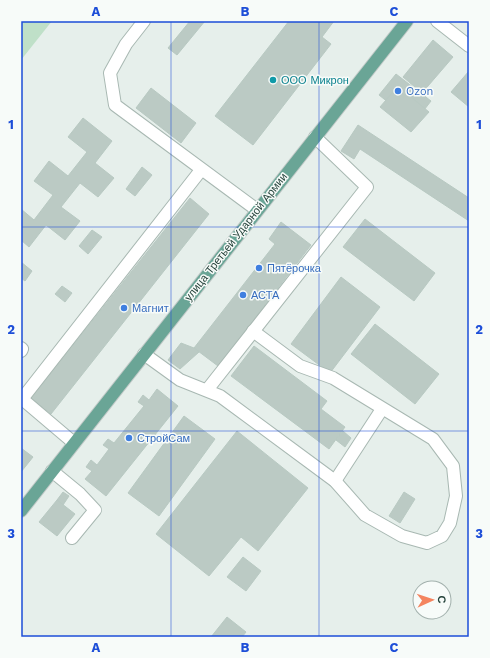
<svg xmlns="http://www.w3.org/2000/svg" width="490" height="658" font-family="'Work Sans',sans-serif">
	<rect width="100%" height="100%" fill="#e6efeb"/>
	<polygon fill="#bfe0c8" points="21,21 52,21 21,60"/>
	<g fill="#bbcac4" stroke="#b8c9c2">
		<polygon points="190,21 205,21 177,55 168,48"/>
		<polygon points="289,21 334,21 322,37 331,44 253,145 215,116"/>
		<polygon points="433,40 453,57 422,93 403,77"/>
		<polygon points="469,71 469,107 451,92"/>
		<polygon points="396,74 431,101 414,123 379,95"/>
		<polygon points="398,86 429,112 411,132 380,107"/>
		<polygon points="151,88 196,123 181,143 136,108"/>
		<polygon points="83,118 112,141 95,163 114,178 98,197 80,183 61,207 80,221 65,240 46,225 29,247 21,240 21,209 34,220 53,195 34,181 49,161 68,176 87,152 68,137"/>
		<polygon points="358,125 469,198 469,221 360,149 354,159 341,151"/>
		<polygon points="142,167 152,175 135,196 126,189"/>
		<polygon points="190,198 209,214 51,414 31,398"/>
		<polygon points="365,219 435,273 414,301 343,247"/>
		<polygon points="281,222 311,245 218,366 194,348 275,244 269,239"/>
		<polygon points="92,230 102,237 88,254 79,246"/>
		<polygon points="21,262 32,271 25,281 21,278"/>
		<polygon points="341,277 380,307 330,373 291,344"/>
		<polygon points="62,286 72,293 65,302 55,294"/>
		<polygon points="375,324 439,374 415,404 351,354"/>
		<polygon points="181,343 194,348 199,352 180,369 168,360"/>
		<polygon points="254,346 327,401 321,409 345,427 329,449 231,376"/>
		<polygon points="157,389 178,406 106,496 85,479 92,471 86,467 91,460 97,465 109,449 103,445 108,439 114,443 144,406 138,402 143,395 149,400"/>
		<polygon points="184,416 215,439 159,516 128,493"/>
		<polygon points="237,431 308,488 258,551 241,537 209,576 156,534"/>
		<polygon points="343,431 351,438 345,447 336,440"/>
		<polygon points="21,448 33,457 21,472"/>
		<polygon points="63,492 69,496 63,505 57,500"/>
		<polygon points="404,492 415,499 400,523 389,516"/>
		<polygon points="57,500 75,514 57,536 39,522"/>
		<polygon points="243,557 261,571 246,591 227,577"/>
		<polygon points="227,617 246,632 242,637 211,637"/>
	</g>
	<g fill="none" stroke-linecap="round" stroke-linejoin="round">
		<defs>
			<g id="minor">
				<polyline points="144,21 126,44 110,73 115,105 257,210"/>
				<polyline points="437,21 469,46"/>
				<polyline points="21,348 22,349 21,351"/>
				<polyline points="144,354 180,380 220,396 335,481 365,515 402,536 427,543 442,536 450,523 456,496 453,466 433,439 333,378 300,366 253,331"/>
				<polyline points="207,390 367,187 315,137"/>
				<polyline points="21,398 74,443"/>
				<polyline points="22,399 201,170"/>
				<polyline points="52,471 80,494 95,510 72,538"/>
				<polyline points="335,481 382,409"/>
			</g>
			<polyline id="major" points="21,511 407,21"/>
		</defs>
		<use href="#minor" stroke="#a8b8b2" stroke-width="14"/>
		<use href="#major" stroke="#c2cac8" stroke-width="14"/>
		<use href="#minor" stroke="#fff" stroke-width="12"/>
		<use href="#major" stroke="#6aa596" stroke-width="12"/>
	</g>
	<path fill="none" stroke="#1d4ed8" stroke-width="1" stroke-opacity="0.55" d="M171 21V637M319 21V637M21 227H469M21 431H469"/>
	<circle fill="#0f9aa8" stroke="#f7fbf9" stroke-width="1.5" cx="273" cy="80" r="4"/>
	<g fill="#3f7fe0" stroke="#f7fbf9" stroke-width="1.5">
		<circle cx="398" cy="91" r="4"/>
		<circle cx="259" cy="268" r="4"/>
		<circle cx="243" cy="295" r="4"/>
		<circle cx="124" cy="308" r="4"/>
		<circle cx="129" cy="438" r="4"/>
	</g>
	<g text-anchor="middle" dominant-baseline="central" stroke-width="3" stroke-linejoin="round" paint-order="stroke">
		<g font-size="11" fill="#0d838f" stroke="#f7fbf9" text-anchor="start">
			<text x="281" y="80">ООО Микрон</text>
		</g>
		<g font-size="11" fill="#366cbe" stroke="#f7fbf9" text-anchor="start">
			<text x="406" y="91">Ozon</text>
			<text x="267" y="268">Пятёрочка</text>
			<text x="251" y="295">АСТА</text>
			<text x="132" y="308">Магнит</text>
			<text x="137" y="438">СтройСам</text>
		</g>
		<g font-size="11" fill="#24423a" stroke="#f7fbf9">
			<text transform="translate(236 237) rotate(-52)">улица Третьей Ударной Армии</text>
		</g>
	</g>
	<rect width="490" height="658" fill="none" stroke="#f7fbf9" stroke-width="44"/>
	<g transform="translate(432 600) rotate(87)"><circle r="19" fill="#f7fbf9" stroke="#a3b1ad"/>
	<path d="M0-3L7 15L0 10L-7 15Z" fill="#f4845f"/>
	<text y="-6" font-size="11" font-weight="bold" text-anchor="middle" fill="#24423a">С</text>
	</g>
	<rect x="22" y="22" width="446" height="614" fill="none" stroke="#1d4ed8" stroke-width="1.5"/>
	<g font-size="13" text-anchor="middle" font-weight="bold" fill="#1d4ed8">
		<text x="96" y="16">A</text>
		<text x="245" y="16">B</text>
		<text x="394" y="16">C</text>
		<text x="11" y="129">1</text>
		<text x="479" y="129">1</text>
		<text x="11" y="334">2</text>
		<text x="479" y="334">2</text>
		<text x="11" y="538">3</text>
		<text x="479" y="538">3</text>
		<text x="96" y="652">A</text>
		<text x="245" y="652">B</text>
		<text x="394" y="652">C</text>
	</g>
</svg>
